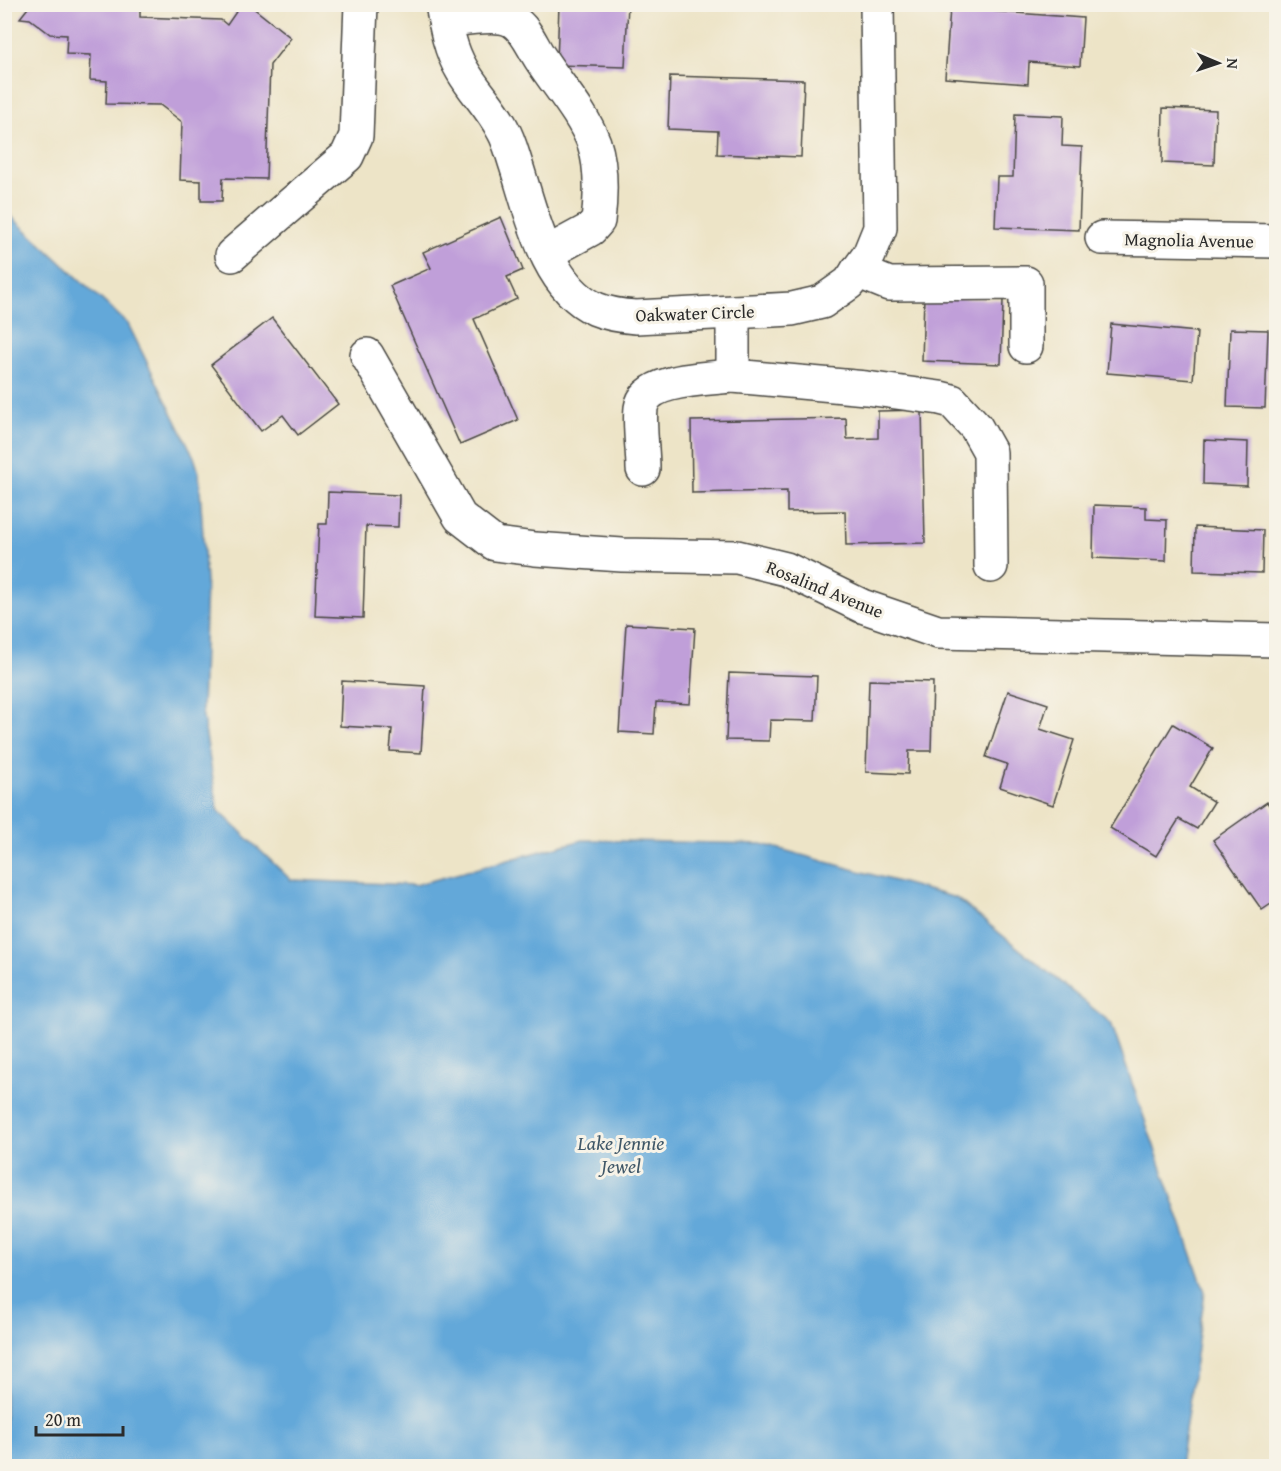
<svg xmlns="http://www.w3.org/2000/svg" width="1281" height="1471" font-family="'Gentium Book Plus',serif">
	<rect width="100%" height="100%" fill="#f7f3e8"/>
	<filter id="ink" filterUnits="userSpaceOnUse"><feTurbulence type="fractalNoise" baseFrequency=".0167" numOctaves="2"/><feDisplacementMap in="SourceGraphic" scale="12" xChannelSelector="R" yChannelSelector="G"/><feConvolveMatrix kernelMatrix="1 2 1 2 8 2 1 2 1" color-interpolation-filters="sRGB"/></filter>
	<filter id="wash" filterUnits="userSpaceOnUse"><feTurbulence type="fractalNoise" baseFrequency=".008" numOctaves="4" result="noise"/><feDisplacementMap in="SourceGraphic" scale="24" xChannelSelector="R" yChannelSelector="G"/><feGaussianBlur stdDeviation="1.35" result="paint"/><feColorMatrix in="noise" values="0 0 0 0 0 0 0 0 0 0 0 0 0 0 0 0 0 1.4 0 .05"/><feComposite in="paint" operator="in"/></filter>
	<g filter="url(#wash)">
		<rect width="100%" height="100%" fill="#ede4c7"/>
		<polygon fill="#63a8d9" stroke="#476a82" stroke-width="1.5" points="4,210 128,324 194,457 199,473 206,582 202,711 218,810 291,880 415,885 583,840 762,844 956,898 1111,1023 1205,1292 1180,1466 5,1466"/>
		<g id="blocks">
			<g fill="#c09fd9">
				<polygon points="31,4 140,4 140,17 221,20 227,25 240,6 252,7 291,38 270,65 266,179 223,178 222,201 201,201 201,181 180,180 182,122 160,105 106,104 107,81 90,80 91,55 66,54 67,35 50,34 30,19 20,18"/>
				<polygon points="559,4 628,4 625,67 557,65"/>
				<polygon points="950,8 1083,18 1080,66 1029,62 1028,84 945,78"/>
				<polygon points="670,76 804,80 801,157 717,154 718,131 668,129"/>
				<polygon points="1163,108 1216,110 1214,165 1162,163"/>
				<polygon points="1015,114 1063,116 1062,146 1082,147 1079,230 995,227 997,177 1013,177"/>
				<polygon points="501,217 523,270 507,277 517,299 474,319 518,420 460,445 390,286 431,268 423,252"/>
				<polygon points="924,297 1003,300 1001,364 922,361"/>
				<polygon points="272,318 338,404 298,435 283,415 261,431 211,365"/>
				<polygon points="1111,324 1197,332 1193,380 1107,373"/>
				<polygon points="1230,329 1268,330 1265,408 1227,407"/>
				<polygon points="922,410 925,543 846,545 845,511 787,512 787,491 692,493 691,421 846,418 847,439 878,438 878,411"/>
				<polygon points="1204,440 1248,442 1247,486 1203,484"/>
				<polygon points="328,492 399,495 398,527 366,526 363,618 315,616 319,524 327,524"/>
				<polygon points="1094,505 1146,507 1146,519 1167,520 1166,561 1093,558"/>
				<polygon points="1195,527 1263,530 1262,573 1194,571"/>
				<polygon points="626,624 695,628 690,704 656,702 654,734 619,732"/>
				<polygon points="729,673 817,676 815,721 770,720 769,741 726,740"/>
				<polygon points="869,680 933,682 931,751 909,751 908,774 866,772"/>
				<polygon points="342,681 425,686 421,753 390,751 392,729 340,726"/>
				<polygon points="1008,691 1048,704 1040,729 1074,740 1053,805 1000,787 1007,764 986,757"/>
				<polygon points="1173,724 1213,748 1190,787 1214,802 1197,829 1179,819 1156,856 1110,828"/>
				<polygon points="1267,802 1276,815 1276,905 1274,902 1262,910 1213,840"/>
			</g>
		</g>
	</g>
	<g filter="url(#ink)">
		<use href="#blocks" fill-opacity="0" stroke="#484742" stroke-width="1.5"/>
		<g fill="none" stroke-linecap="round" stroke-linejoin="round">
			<defs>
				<g id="minor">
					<path d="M442 4C446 27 450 50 462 70 474 91 492 108 503 130 509 140 512 153 516 165 531 211 546 287 596 309 608 314 622 316 636 317L792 309 822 302 849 283 869 255 880 228 877 4"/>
					<path d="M445 21C462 19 498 12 513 21 526 29 532 46 540 58 558 86 582 112 594 143 602 167 601 196 598 221L591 229 547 253"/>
					<polyline points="1102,238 1276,241"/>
					<polyline points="232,255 347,156 356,136 361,4"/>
					<polyline points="857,271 889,284 1026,283 1026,346"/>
					<polyline points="733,312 733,376 866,388 940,398 952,401 976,427 990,452 991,566"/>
					<polyline points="367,355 460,517 495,544 535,549 622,555 737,557 786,569 862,606 938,632 1276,640"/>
					<path d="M643 469C643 450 639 427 641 408 645 378 709 379 733 376"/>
				</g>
			</defs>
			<use href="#minor" stroke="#484742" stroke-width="36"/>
			<use href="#minor" stroke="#fff" stroke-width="33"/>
		</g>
	</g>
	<g text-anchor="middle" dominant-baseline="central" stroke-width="6" stroke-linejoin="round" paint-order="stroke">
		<g font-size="18" fill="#2b2b2b" stroke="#f7f3e8">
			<text transform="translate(1189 240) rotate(1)">Magnolia Avenue</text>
			<text transform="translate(695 313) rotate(-2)">Oakwater Circle</text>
			<text transform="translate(825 589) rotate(22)">Rosalind Avenue</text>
		</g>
		<g font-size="20" font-style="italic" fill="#3f5768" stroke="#f7f3e8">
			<text x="621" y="1142">Lake Jennie<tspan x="621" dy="23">Jewel</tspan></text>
		</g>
	</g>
	<rect width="1281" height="1471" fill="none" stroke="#f7f3e8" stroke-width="24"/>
	<g transform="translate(1218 63) rotate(92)" stroke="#f7f3e8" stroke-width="4.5" paint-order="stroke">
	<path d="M0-4.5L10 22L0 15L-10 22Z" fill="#2b2b2b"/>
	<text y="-9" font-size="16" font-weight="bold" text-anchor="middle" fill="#2b2b2b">N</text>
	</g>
	<path d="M36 1426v9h87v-9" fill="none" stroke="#2b2b2b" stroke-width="3"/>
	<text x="45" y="1426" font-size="18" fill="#2b2b2b" stroke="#f7f3e8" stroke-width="4.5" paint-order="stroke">20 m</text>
</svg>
